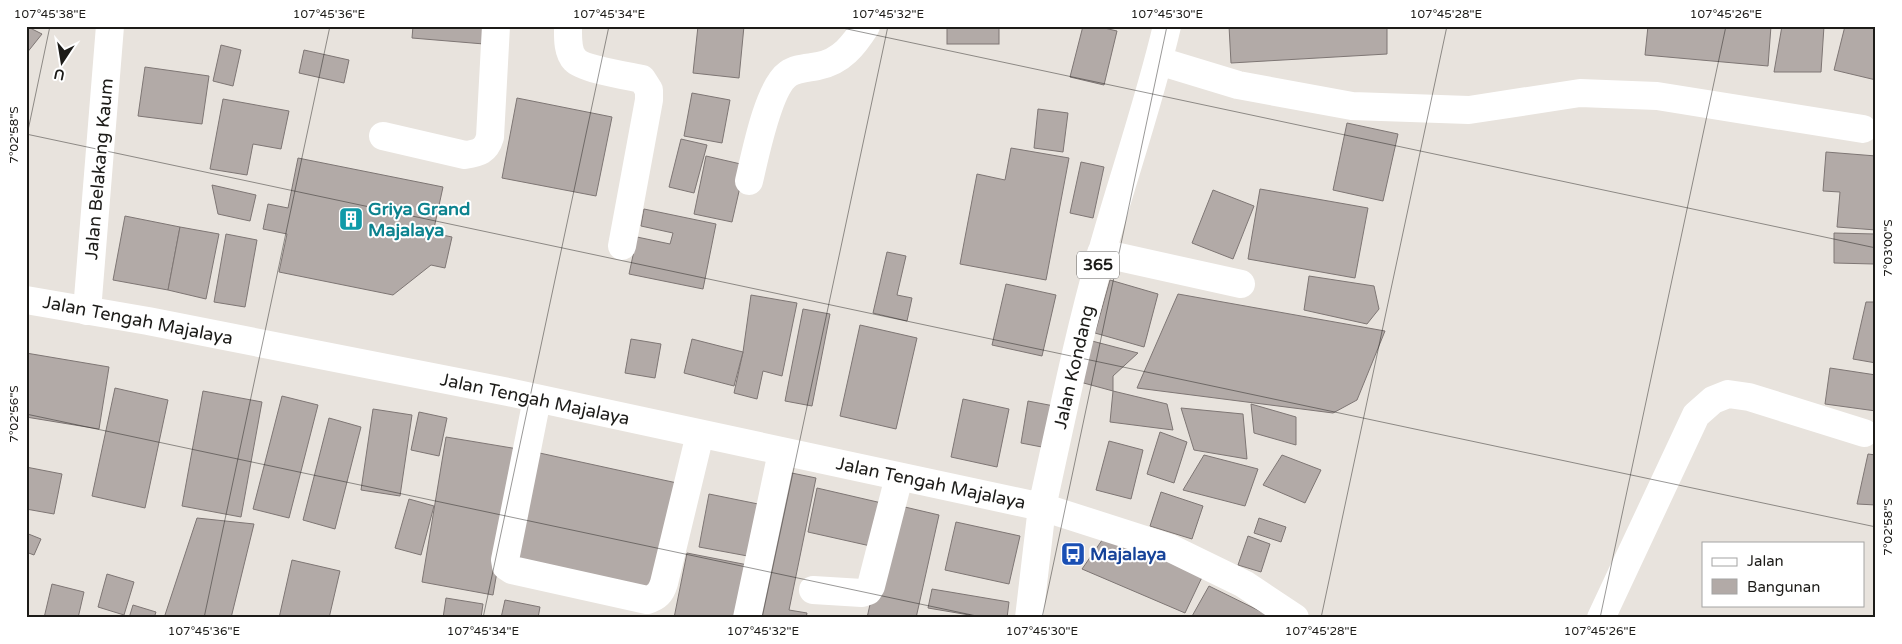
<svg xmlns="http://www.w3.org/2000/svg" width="1902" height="644" font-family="'Varela Round',sans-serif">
	<rect width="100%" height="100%" fill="#e8e3dd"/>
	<g fill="#b2aaa7" stroke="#7e7674">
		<polygon points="26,26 42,34 26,54"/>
		<polygon points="413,26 486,26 484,44 412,38"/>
		<polygon points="698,26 744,26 739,78 693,73"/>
		<rect x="947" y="26" width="52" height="18"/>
		<polygon points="1083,26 1096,26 1117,31 1104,85 1070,77"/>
		<polygon points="1229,26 1387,26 1387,54 1231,63"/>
		<polygon points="1648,26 1771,26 1768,66 1645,55"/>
		<polygon points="1782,26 1824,26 1821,72 1774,72"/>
		<polygon points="1845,26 1876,26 1876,80 1834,70"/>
		<polygon points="221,45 241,50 233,86 213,81"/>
		<polygon points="304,50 349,60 344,83 299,73"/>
		<polygon points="145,67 209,76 202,124 138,116"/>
		<polygon points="692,93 730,100 722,143 684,136"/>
		<polygon points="517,98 612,117 596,196 502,178"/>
		<polygon points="223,99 289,111 281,149 253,144 247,175 210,169"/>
		<polygon points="1038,109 1068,113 1063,152 1034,148"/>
		<polygon points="1347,123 1398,134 1383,201 1333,190"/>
		<polygon points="681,139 707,145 694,193 669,187"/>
		<polygon points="1011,148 1069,158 1046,280 960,264 977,174 1005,180"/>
		<polygon points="1826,152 1876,156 1876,230 1837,227 1840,192 1823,191"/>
		<polygon points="706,156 745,165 732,222 694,214"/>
		<polygon points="298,158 443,187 433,233 452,237 445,268 431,265 393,295 279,272 287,234 263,229 268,204 288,208"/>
		<polygon points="1081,162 1104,167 1093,218 1070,213"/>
		<polygon points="212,185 256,195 250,221 218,214"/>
		<polygon points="1260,189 1368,208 1355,278 1248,259"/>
		<polygon points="1213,190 1254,206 1233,259 1192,243"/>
		<polygon points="644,209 716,224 703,289 629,274 637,237 670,244 673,233 641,226"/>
		<polygon points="125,216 180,227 168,290 113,280"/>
		<polygon points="180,227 219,234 206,299 168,290"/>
		<polygon points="1834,233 1875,234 1874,264 1834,263"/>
		<polygon points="226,234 257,240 245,307 214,302"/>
		<polygon points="887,252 906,256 897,295 912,298 907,321 873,313"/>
		<polygon points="1309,276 1374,286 1379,309 1367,324 1304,310"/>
		<polygon points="1110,280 1158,294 1144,347 1095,333"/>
		<polygon points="1006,284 1056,295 1042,356 992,345"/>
		<polygon points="1178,294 1385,331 1357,400 1333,413 1137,388"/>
		<polygon points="751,295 797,303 782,376 763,371 757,399 734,393 743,352"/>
		<polygon points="1866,302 1876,302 1876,363 1853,359"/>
		<polygon points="803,309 830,314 812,406 785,401"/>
		<polygon points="860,325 917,338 896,429 840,416"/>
		<polygon points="631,339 661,344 655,378 625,373"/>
		<polygon points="692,339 743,352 734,386 684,373"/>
		<polygon points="1092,341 1138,353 1113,376 1113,391 1080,382"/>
		<polygon points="26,353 109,367 99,429 26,417"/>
		<polygon points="1830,368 1876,375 1876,411 1825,404"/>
		<polygon points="115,388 168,400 145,508 92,496"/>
		<polygon points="203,391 262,402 241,517 182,506"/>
		<polygon points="1113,391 1167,404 1173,430 1110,422"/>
		<polygon points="282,396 318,405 289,518 253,509"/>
		<polygon points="963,399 1009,409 997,467 951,457"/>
		<polygon points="1028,401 1054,406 1047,448 1021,443"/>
		<polygon points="1251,404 1296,417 1296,445 1254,433"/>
		<polygon points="1181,408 1243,414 1247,459 1194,450"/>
		<polygon points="373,409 412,415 400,496 361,490"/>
		<polygon points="419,412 447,418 439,456 411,450"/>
		<polygon points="329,418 361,427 335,529 303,520"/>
		<polygon points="1160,432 1187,442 1174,483 1147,474"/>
		<polygon points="446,437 518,449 493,595 422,582"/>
		<polygon points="1109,441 1143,450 1131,499 1096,490"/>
		<polygon points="535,452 677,483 653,591 512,560"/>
		<polygon points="1868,454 1876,455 1876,505 1857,504"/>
		<polygon points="1204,455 1258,469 1245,506 1183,490"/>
		<polygon points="1282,455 1321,470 1305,503 1263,485"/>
		<polygon points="26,467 62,474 54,514 26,509"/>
		<polygon points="782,471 816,478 789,610 807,613 806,618 753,618"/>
		<polygon points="817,488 886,504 875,547 808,532"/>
		<polygon points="1161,492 1203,506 1192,539 1150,526"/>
		<polygon points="709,494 763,505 753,557 699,547"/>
		<polygon points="409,499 434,506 421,555 395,548"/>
		<polygon points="892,504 939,515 916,618 867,618"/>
		<polygon points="197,518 254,524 231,618 164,618"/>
		<polygon points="1259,518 1286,527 1281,542 1254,533"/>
		<polygon points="956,522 1020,536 1009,584 945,570"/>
		<polygon points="26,533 41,539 34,555 26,552"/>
		<polygon points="1107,533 1204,573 1185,613 1082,569"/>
		<polygon points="1248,536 1270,544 1261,572 1238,565"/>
		<polygon points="687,553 753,566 742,618 674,618"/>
		<polygon points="292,560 340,571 329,618 279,618"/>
		<polygon points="107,574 134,582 124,615 98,607"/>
		<polygon points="52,584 84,592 78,618 44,618"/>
		<polygon points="1209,586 1274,618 1191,618"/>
		<polygon points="932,589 1009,602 1007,618 987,618 928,608"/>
		<polygon points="446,598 483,604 481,618 443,618"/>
		<polygon points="505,600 540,607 538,618 501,618"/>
		<polygon points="133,605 156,612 154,618 129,618"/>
	</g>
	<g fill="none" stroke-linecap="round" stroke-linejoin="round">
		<g stroke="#fff" stroke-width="28">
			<path d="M568 26C568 36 567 52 575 60 583 69 628 76 642 79L649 90V100L622 246"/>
			<polyline points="1159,61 1238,85 1352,106 1469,110 1580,93 1657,96 1863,129"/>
			<path d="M383 136 465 155C479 153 486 151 490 137L496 26"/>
			<path d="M749 181C755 156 768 88 788 74 796 68 808 68 818 66 841 62 854 45 866 26"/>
			<polyline points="1101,253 1241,284"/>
			<polyline points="87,311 110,26"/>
			<path d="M537 399 505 560 506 566 512 570 647 600C657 597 661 593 664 583L700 434"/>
			<polyline points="1042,507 1170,548 1244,584 1295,618"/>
			<polyline points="813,590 862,593 868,591 871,586 899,477"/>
			<polyline points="747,618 782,452"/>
			<polyline points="1601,618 1696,415 1713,400 1728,394 1749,397 1864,433"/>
		</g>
		<polyline stroke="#fff" stroke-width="28" points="1029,618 1042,507"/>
		<path stroke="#fff" stroke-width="28" d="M26 300 148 321 508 392 1042 507C1061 422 1078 336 1102 252 1123 177 1149 103 1167 26"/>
	</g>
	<path fill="none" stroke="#1c1b18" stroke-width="1" stroke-opacity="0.45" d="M833 26 1876 248M26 134 1876 527M26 140 50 26M26 414 986 618M204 618 330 26M483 618 609 26M762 618 888 26M1042 618 1167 26M1321 618 1447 26M1600 618 1726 26"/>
	<defs>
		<symbol id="building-square" viewBox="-11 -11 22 22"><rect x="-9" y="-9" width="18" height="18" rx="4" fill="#0f9aa8" stroke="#fff"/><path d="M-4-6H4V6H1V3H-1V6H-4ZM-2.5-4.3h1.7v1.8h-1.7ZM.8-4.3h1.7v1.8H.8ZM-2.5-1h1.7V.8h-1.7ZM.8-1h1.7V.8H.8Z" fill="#fff"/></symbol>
		<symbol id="bus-square" viewBox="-11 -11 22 22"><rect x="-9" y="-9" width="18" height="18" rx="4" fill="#1a4fb4" stroke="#fff"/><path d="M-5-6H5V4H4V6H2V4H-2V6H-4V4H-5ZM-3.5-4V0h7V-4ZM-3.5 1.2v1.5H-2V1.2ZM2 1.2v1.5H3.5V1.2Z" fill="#fff"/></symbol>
	</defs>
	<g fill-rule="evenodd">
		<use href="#building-square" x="337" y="205" width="28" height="28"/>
		<use href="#bus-square" x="1059" y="540" width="28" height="28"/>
	</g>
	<g text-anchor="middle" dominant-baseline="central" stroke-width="4" stroke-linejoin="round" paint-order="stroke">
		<rect fill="#fff" stroke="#605f5d" stroke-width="1" x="1077" y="251.5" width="42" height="27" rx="4"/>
		<g font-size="16" font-weight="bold" fill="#1c1b18">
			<text x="1098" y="265">365</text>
		</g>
		<g font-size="18" fill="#1c1b18" stroke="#fff">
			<text transform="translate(99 169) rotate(-85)">Jalan Belakang Kaum</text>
			<text transform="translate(138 320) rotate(11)">Jalan Tengah Majalaya</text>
			<text transform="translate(1074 367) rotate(-77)">Jalan Kondang</text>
			<text transform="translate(535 399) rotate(12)">Jalan Tengah Majalaya</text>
			<text transform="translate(931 483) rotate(12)">Jalan Tengah Majalaya</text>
		</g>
		<g font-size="18" font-weight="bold" fill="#0d838f" stroke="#fff" text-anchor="start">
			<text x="368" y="209">Griya Grand<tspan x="368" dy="21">Majalaya</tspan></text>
		</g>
		<g font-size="18" font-weight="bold" fill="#164399" stroke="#fff" text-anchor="start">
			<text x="1090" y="554">Majalaya</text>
		</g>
	</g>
	<rect width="1902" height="644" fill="none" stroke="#ffffff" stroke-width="55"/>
	<rect x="1702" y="542" width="162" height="65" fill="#ffffff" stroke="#a4a4a3"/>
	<rect x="1712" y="558" width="25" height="8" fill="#ffffff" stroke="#a4a4a3"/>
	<text x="1747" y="566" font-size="15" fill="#1c1b18">Jalan</text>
	<rect x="1712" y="579" width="25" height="15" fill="#b2aaa7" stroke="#a4a4a3"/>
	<text x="1747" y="592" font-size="15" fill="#1c1b18">Bangunan</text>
	<g transform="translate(62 62) rotate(192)" stroke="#ffffff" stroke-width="4" paint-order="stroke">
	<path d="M0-4L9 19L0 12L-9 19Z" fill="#1c1b18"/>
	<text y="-8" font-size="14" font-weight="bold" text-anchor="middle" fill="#1c1b18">U</text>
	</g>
	<rect x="28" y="28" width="1846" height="588" fill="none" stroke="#1c1b18" stroke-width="2"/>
	<g font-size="12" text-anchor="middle" fill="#1c1b18">
		<text x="50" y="18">107°45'38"E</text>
		<text x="329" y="18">107°45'36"E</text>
		<text x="609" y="18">107°45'34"E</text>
		<text x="888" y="18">107°45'32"E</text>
		<text x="1167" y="18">107°45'30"E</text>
		<text x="1446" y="18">107°45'28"E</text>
		<text x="1726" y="18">107°45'26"E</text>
		<text transform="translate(14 135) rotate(-90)" y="4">7°02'58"S</text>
		<text transform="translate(1888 248) rotate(-90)" y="4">7°03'00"S</text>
		<text transform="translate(14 414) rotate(-90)" y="4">7°02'56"S</text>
		<text transform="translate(1888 527) rotate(-90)" y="4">7°02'58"S</text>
		<text x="204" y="635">107°45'36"E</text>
		<text x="483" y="635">107°45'34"E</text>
		<text x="763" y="635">107°45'32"E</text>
		<text x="1042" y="635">107°45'30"E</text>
		<text x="1321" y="635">107°45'28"E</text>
		<text x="1600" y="635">107°45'26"E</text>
	</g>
</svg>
